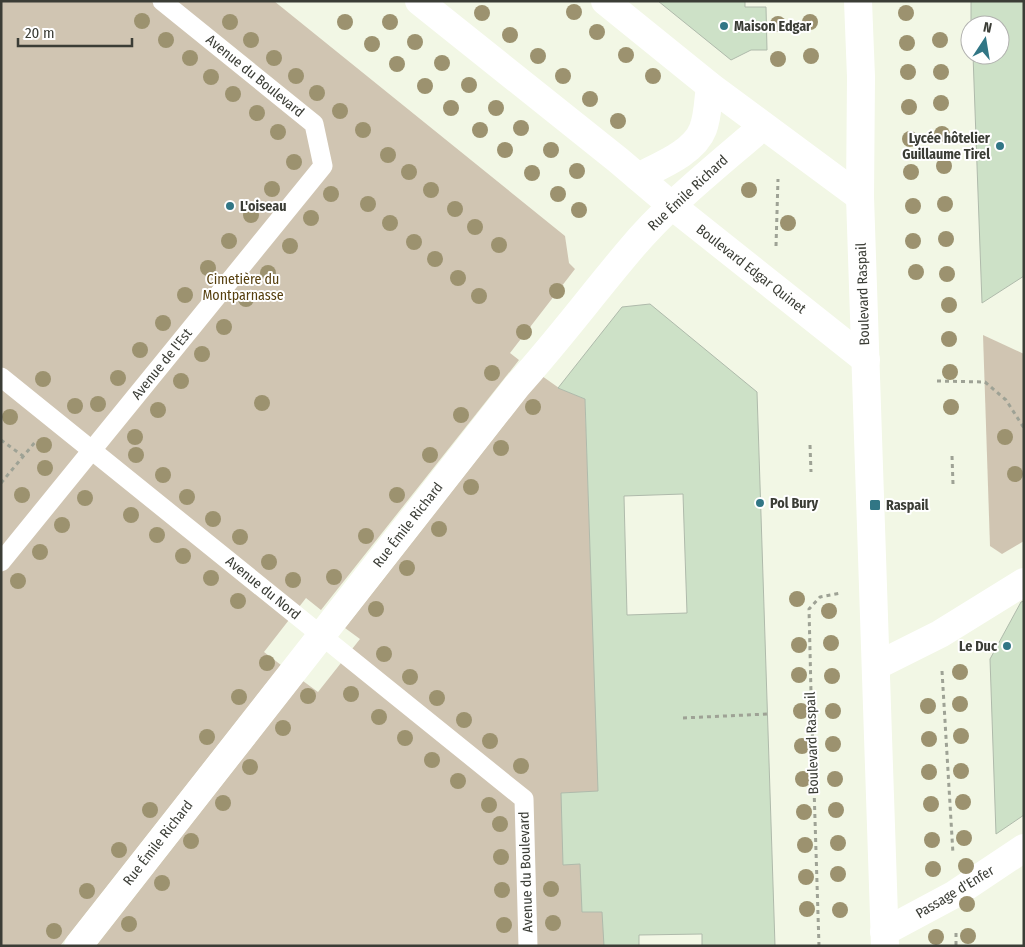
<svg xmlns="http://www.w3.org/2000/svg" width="1025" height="947" font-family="'Fira Sans Condensed',sans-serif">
	<rect width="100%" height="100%" fill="#f2f7e5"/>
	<g fill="#d0c5b2">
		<polygon points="1,1 274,1 565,236 569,263 575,269 510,353 519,360 321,610 306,598 264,652 281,665 60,946 1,946"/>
		<polygon points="983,335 1024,354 1024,541 1002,554 990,546"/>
		<polygon points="542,376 559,388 585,399 605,946 96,946 303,681 318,692 360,639 345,628"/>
	</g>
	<g fill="#cde1c7" stroke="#afbaab" fill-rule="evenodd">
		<polygon points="658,1 745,1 745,7 766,7 767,50 751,50 731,60"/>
		<polygon points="971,1 1024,1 1024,276 982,303 973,55 1000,55 1000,25 971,25"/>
		<path d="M650 304 757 392 775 946H702V934L639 935V946H604L602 912H582L580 864 563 865 561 793 598 791 585 399 558 388 622 307ZM683 494 687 613 627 615 624 496Z"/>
		<polygon points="1024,601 1024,815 996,834 990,659 1021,602"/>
	</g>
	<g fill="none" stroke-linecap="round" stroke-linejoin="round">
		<g stroke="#9ea295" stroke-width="3" stroke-dasharray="4 4" stroke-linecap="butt">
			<polyline points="776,246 778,179"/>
			<polyline points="937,381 985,382 1006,400 1024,428"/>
			<polyline points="1,440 23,456"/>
			<polyline points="810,445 811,472"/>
			<polyline points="952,456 953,484"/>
			<polyline points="1,483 36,441"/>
			<polyline points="942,671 953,854"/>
			<polyline points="683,718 767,714"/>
			<polyline points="956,933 956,946"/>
			<polyline points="819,946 811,693 809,609 820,597 841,593"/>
		</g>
		<g stroke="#fff" stroke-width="19">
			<polyline points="1,377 524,799 528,946"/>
			<polyline points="1,562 323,166 314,124 162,1"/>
		</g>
		<g stroke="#fff" stroke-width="28">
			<path d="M638 177C659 166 694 153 703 129 708 116 708 100 710 86"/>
			<polyline points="876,666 940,634 1024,582"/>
			<polyline points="884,932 955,894 1024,848"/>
			<path d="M78 946 517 386C556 343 591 296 629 251 668 204 717 166 763 126"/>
		</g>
		<g stroke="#fff" stroke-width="28">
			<polyline points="419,1 618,160 671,205 866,360"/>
			<polyline points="605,1 710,86 860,197"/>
			<polyline points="858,1 861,77 860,197 885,946"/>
		</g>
	</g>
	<g fill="#9c926f">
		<circle cx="574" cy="12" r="8"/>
		<circle cx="482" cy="13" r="8"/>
		<circle cx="906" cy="13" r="8"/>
		<circle cx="142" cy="21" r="8"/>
		<circle cx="230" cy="22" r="8"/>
		<circle cx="345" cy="22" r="8"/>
		<circle cx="390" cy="22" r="8"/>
		<circle cx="810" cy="22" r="8"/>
		<circle cx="778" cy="24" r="8"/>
		<circle cx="597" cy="32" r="8"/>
		<circle cx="510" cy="35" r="8"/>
		<circle cx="166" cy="40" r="8"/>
		<circle cx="251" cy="40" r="8"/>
		<circle cx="940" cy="40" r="8"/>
		<circle cx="415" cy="42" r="8"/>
		<circle cx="907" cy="43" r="8"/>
		<circle cx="372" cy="44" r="8"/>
		<circle cx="626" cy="55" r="8"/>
		<circle cx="538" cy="56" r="8"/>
		<circle cx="811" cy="56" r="8"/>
		<circle cx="190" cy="58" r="8"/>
		<circle cx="274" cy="58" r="8"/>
		<circle cx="778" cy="59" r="8"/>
		<circle cx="442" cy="63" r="8"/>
		<circle cx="397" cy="64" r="8"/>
		<circle cx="908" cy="72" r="8"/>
		<circle cx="941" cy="72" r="8"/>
		<circle cx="296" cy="76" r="8"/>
		<circle cx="563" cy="76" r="8"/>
		<circle cx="653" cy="76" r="8"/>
		<circle cx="211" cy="77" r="8"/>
		<circle cx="469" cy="85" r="8"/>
		<circle cx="425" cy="86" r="8"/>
		<circle cx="317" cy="93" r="8"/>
		<circle cx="233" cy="94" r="8"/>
		<circle cx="590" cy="99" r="8"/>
		<circle cx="941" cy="103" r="8"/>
		<circle cx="909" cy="107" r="8"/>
		<circle cx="451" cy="108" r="8"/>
		<circle cx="496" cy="108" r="8"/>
		<circle cx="340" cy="111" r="8"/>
		<circle cx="257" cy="113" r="8"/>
		<circle cx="618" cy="121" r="8"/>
		<circle cx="521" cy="128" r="8"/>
		<circle cx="363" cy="130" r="8"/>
		<circle cx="480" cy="130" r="8"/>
		<circle cx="278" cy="132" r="8"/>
		<circle cx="942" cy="134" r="8"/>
		<circle cx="910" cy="139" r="8"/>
		<circle cx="505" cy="150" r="8"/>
		<circle cx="551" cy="150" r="8"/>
		<circle cx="388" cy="155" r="8"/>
		<circle cx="294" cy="162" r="8"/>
		<circle cx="944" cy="166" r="8"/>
		<circle cx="577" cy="171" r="8"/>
		<circle cx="409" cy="172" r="8"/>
		<circle cx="911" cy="172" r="8"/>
		<circle cx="532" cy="173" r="8"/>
		<circle cx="272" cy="189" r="8"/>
		<circle cx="431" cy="190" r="8"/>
		<circle cx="749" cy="190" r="8"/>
		<circle cx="331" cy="194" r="8"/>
		<circle cx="558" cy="194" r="8"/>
		<circle cx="368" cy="204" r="8"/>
		<circle cx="945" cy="204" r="8"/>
		<circle cx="913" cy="206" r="8"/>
		<circle cx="455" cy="209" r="8"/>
		<circle cx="579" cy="210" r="8"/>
		<circle cx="251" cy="215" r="8"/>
		<circle cx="311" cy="218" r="8"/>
		<circle cx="390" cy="223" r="8"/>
		<circle cx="788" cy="223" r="8"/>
		<circle cx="475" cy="227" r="8"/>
		<circle cx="946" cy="239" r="8"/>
		<circle cx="229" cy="241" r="8"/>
		<circle cx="913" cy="241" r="8"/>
		<circle cx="414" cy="242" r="8"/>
		<circle cx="499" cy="245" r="8"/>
		<circle cx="290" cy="246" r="8"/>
		<circle cx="435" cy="259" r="8"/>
		<circle cx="208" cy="268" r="8"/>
		<circle cx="916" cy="272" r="8"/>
		<circle cx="268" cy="273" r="8"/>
		<circle cx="947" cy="274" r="8"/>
		<circle cx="458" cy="278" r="8"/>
		<circle cx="557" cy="291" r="8"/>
		<circle cx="185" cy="295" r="8"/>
		<circle cx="479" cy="296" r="8"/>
		<circle cx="246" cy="299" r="8"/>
		<circle cx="949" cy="305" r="8"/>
		<circle cx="163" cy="323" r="8"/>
		<circle cx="224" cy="327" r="8"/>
		<circle cx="524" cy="332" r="8"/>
		<circle cx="949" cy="339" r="8"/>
		<circle cx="140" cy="350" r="8"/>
		<circle cx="202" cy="354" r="8"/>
		<circle cx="950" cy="372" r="8"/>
		<circle cx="492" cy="373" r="8"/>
		<circle cx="118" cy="378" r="8"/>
		<circle cx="43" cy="379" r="8"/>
		<circle cx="181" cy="381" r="8"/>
		<circle cx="262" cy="403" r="8"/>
		<circle cx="98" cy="404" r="8"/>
		<circle cx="75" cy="406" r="8"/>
		<circle cx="533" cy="407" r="8"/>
		<circle cx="951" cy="407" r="8"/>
		<circle cx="158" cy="410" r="8"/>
		<circle cx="461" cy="415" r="8"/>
		<circle cx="10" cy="417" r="8"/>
		<circle cx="135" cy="437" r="8"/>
		<circle cx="1005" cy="437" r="8"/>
		<circle cx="44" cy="445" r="8"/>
		<circle cx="501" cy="448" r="8"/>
		<circle cx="136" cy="455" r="8"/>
		<circle cx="430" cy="455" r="8"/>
		<circle cx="45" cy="468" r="8"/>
		<circle cx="1015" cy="474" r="8"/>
		<circle cx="163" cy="475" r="8"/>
		<circle cx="471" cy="487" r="8"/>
		<circle cx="22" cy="495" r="8"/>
		<circle cx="397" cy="495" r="8"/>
		<circle cx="187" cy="497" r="8"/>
		<circle cx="85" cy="498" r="8"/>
		<circle cx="131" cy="515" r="8"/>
		<circle cx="213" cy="519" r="8"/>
		<circle cx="62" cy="525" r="8"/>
		<circle cx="439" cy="529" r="8"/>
		<circle cx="157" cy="535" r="8"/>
		<circle cx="366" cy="536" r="8"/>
		<circle cx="240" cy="537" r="8"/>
		<circle cx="40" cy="552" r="8"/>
		<circle cx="183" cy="556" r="8"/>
		<circle cx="269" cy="562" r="8"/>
		<circle cx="407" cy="568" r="8"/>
		<circle cx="334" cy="577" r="8"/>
		<circle cx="211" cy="578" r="8"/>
		<circle cx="293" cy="580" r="8"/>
		<circle cx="18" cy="581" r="8"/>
		<circle cx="797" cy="599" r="8"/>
		<circle cx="238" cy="601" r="8"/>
		<circle cx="376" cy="609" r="8"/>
		<circle cx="829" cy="611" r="8"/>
		<circle cx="831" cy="643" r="8"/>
		<circle cx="799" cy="645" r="8"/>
		<circle cx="384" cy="654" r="8"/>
		<circle cx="267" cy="663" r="8"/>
		<circle cx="960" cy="672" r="8"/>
		<circle cx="799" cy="675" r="8"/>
		<circle cx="832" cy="676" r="8"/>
		<circle cx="410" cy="677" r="8"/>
		<circle cx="351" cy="694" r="8"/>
		<circle cx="308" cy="696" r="8"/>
		<circle cx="239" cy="697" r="8"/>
		<circle cx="437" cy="698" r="8"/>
		<circle cx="960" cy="704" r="8"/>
		<circle cx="928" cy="706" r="8"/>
		<circle cx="801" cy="711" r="8"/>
		<circle cx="833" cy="711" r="8"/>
		<circle cx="379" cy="717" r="8"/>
		<circle cx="464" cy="720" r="8"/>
		<circle cx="283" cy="728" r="8"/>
		<circle cx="961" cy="736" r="8"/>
		<circle cx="207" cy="737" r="8"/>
		<circle cx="405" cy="738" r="8"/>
		<circle cx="929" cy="739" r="8"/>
		<circle cx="490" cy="741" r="8"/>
		<circle cx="833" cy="744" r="8"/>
		<circle cx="802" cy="746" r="8"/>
		<circle cx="432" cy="760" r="8"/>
		<circle cx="521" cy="766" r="8"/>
		<circle cx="250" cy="767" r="8"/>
		<circle cx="961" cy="771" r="8"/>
		<circle cx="929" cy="772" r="8"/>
		<circle cx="803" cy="779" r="8"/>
		<circle cx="835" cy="779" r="8"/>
		<circle cx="458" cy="781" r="8"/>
		<circle cx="963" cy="802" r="8"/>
		<circle cx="223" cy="803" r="8"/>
		<circle cx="931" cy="804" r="8"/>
		<circle cx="489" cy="805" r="8"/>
		<circle cx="150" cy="810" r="8"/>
		<circle cx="836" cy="810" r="8"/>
		<circle cx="804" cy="812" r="8"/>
		<circle cx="500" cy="824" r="8"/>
		<circle cx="964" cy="838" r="8"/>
		<circle cx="932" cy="840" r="8"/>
		<circle cx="191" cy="841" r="8"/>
		<circle cx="838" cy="843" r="8"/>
		<circle cx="805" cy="845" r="8"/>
		<circle cx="119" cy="850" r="8"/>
		<circle cx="501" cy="857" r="8"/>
		<circle cx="966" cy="866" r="8"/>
		<circle cx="933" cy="869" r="8"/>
		<circle cx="838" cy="874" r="8"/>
		<circle cx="806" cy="877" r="8"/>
		<circle cx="162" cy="883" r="8"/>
		<circle cx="551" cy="889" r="8"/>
		<circle cx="502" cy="890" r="8"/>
		<circle cx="87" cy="891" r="8"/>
		<circle cx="967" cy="904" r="8"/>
		<circle cx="807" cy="909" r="8"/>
		<circle cx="840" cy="910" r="8"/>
		<circle cx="553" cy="923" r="8"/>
		<circle cx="129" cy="924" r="8"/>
		<circle cx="504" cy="925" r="8"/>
		<circle cx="54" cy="931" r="8"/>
		<circle cx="968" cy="936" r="8"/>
		<circle cx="936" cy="937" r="8"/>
	</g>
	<g fill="#317685" stroke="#fff" stroke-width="2">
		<circle cx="724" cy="26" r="5"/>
		<circle cx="1000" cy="146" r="5"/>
		<circle cx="230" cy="206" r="5"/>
		<circle cx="760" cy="503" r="5"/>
		<rect x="869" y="499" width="12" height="12" rx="2.5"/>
		<circle cx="1007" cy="646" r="5"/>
	</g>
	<g text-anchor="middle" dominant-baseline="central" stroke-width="4" stroke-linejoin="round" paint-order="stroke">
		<g font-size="14" font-weight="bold" fill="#3b3d36" stroke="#fff" text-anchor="start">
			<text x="734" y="26">Maison Edgar</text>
			<text x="990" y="138" text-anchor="end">Lycée hôtelier<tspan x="990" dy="16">Guillaume Tirel</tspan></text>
			<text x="240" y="206">L'oiseau</text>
			<text x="770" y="503">Pol Bury</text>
			<text x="886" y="505">Raspail</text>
			<text x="997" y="646" text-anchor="end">Le Duc</text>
		</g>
		<g font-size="14" fill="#3b3d36" stroke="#fff">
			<text transform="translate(255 76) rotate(39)">Avenue du Boulevard</text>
			<text transform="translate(688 193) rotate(-43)">Rue Émile Richard</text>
			<text transform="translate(751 269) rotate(38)">Boulevard Edgar Quinet</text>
			<text transform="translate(863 294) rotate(-92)">Boulevard Raspail</text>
			<text transform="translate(162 364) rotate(-51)">Avenue de l'Est</text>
			<text transform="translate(408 525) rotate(-52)">Rue Émile Richard</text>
			<text transform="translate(263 588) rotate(39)">Avenue du Nord</text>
			<text transform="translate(812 743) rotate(-92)">Boulevard Raspail</text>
			<text transform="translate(158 843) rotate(-52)">Rue Émile Richard</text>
			<text transform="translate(526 872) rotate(-92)">Avenue du Boulevard</text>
			<text transform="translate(955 892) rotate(-31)">Passage d'Enfer</text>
		</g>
		<g font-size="14" fill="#563f0e" stroke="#fff">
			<text x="243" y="279">Cimetière du<tspan x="243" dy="16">Montparnasse</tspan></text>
		</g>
	</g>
	<rect width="1025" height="947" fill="none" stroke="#3b3d36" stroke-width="5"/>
	<g transform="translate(985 40) rotate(12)"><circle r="24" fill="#ffffff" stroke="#b1b1af"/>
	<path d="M0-4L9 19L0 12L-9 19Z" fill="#317685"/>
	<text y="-8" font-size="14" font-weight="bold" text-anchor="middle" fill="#3b3d36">N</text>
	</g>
	<path d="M18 38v8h114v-8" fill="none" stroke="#3b3d36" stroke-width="2.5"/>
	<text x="25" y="38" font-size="15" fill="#3b3d36" stroke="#ffffff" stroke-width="4" paint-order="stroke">20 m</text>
</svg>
